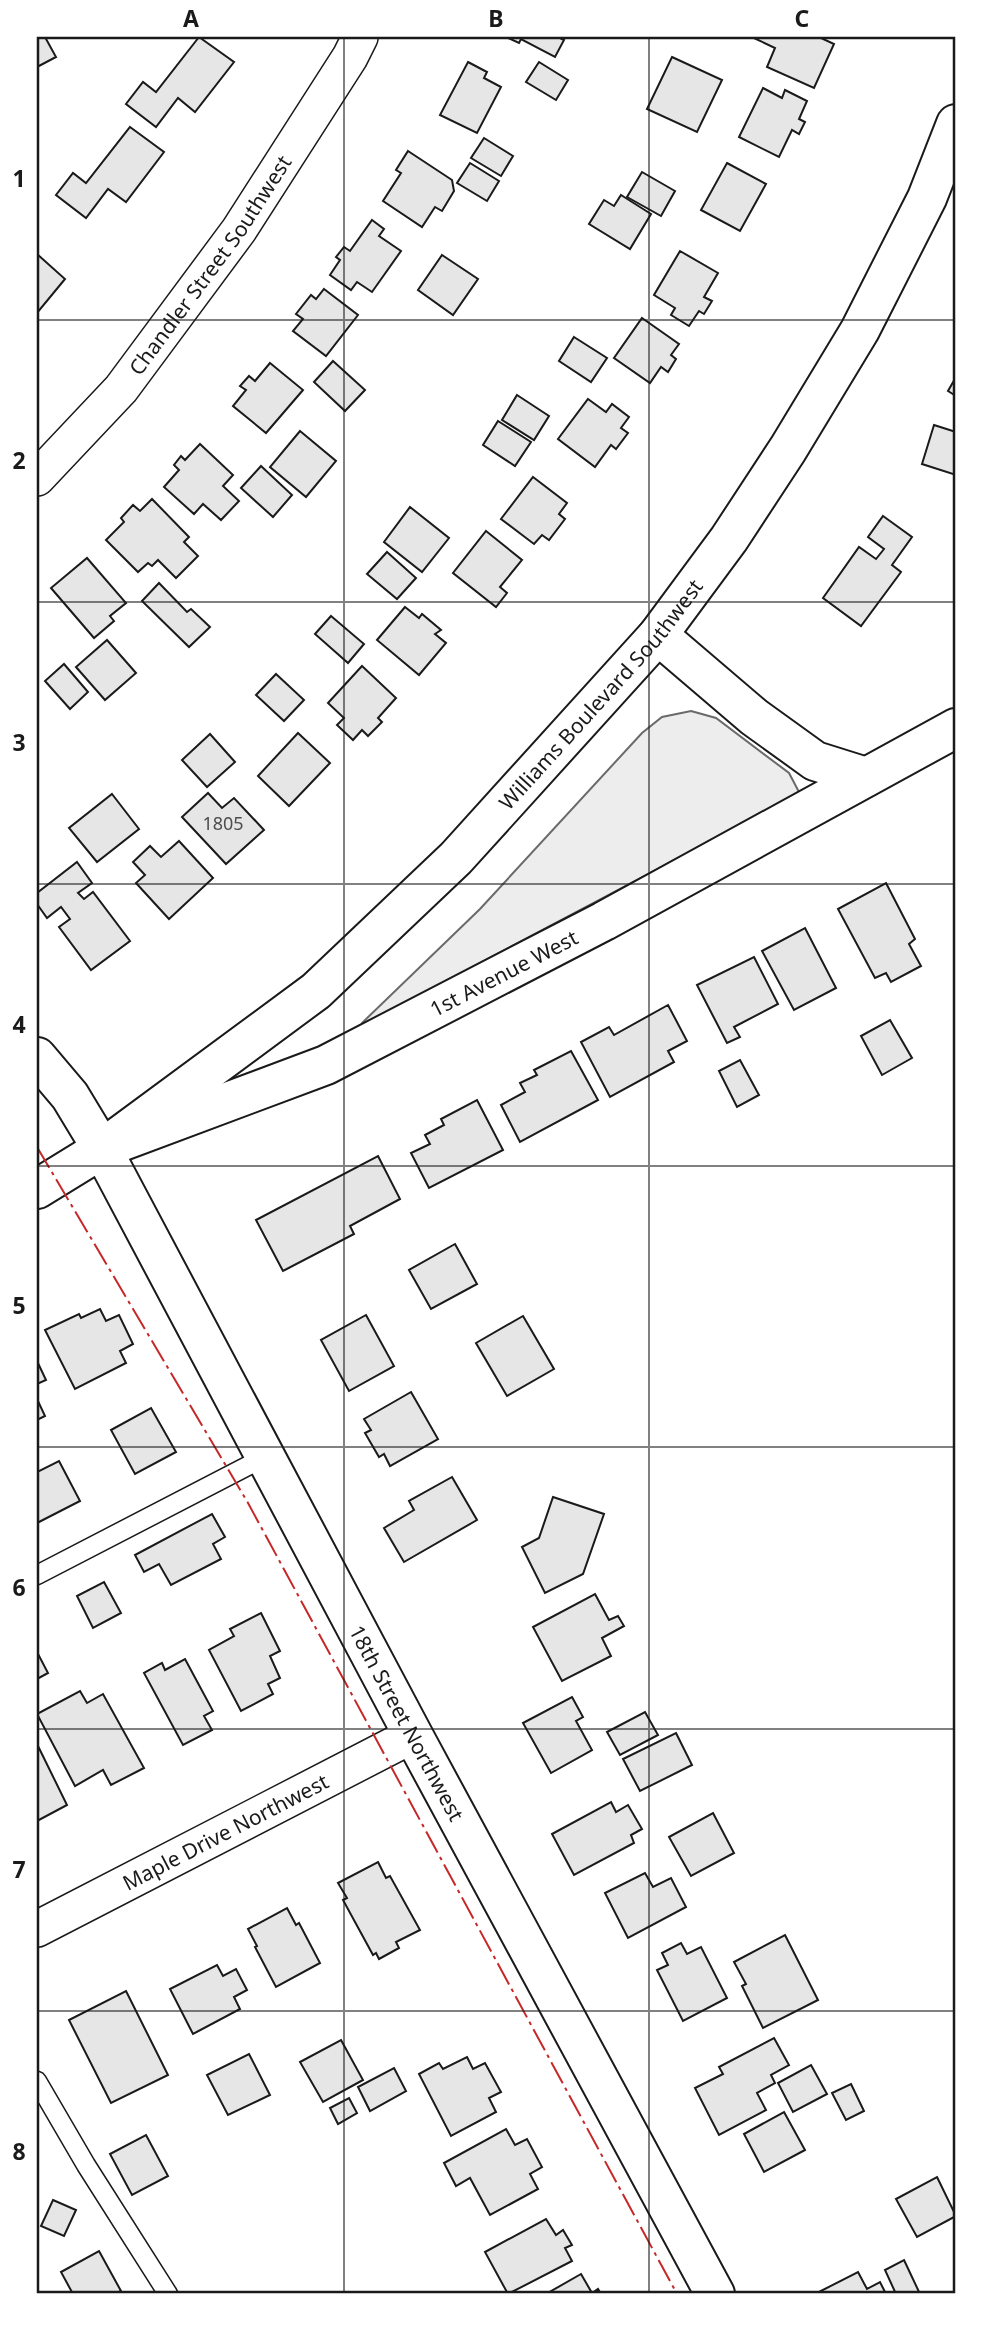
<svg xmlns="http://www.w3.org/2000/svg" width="993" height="2331" font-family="'Noto Sans',sans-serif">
	<rect width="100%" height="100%" fill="#fff"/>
	<polygon fill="#ededed" stroke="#6a6a6a" stroke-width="2" points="691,711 716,718 789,773 799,792 791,808 726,833 427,991 407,1010 358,1034 362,1023 480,909 642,733 662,717"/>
	<g fill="#e6e6e6" stroke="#1a1a1a" stroke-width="2">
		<polygon points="37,37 45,37 56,57 37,67"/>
		<polygon points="199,37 234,62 195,112 178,98 156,127 126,104 143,82 156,92"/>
		<polygon points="506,37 558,37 564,40 555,57 521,39 519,43"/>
		<polygon points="754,37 819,37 834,44 814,88 767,67 775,48 754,38"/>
		<polygon points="672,57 722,80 697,132 647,109"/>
		<polygon points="468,62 487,72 484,78 501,87 477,133 440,115"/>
		<polygon points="539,62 568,80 556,100 526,82"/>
		<polygon points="763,88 782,98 785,90 807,101 799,119 805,122 799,134 792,130 779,157 739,137"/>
		<polygon points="130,127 164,152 126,202 108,189 86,218 56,195 73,173 86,183"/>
		<polygon points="484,138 513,156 501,176 471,158"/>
		<polygon points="408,151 452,180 454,191 442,211 435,207 422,227 383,201 401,173 396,170"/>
		<polygon points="470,163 499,181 487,201 457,183"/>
		<polygon points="727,163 766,184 740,231 701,210"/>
		<polygon points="642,172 675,191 661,216 627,197"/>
		<polygon points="621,195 651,214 630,249 589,224 604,200 614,206"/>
		<polygon points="372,220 384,229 379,236 401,251 372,292 357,282 351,290 330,275 340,260 336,257 344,247 350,251"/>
		<polygon points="680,251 718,273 704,297 712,301 704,314 699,311 689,326 671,315 675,308 654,295"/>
		<polygon points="37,254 65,279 37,313"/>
		<polygon points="442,255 478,279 453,315 418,290"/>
		<polygon points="324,289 358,315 326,356 293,331 303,319 296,314 311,295 316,299"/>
		<polygon points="642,318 679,344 671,355 676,359 668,372 661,367 650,383 614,358"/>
		<polygon points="574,337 607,358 591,382 559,361"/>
		<polygon points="333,361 365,390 345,411 314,382"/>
		<polygon points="270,363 303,390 266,433 233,406 246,390 240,386 249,376 255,381"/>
		<polygon points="956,377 956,396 948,391"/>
		<polygon points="517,395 549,416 534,440 502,420"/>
		<polygon points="588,399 606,412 612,404 629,417 621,428 628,433 616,449 611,445 595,467 558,439"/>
		<polygon points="498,421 531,442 515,466 483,445"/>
		<polygon points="934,425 956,432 956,475 922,464"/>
		<polygon points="300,431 336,461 306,497 270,467"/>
		<polygon points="200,444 233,475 223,486 239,501 221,520 203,504 194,514 164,487 179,470 174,465 181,456 185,460"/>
		<polygon points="261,466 292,495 273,517 241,488"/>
		<polygon points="533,477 567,503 559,514 565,519 549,540 542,535 534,544 501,519"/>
		<polygon points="152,499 189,537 184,542 198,556 176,578 158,560 152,566 148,563 138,572 106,540 124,522 121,518 133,505 140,511"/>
		<polygon points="410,507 449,538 422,572 384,542"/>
		<polygon points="883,516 912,537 892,565 901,572 861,626 823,598 859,547 876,559 884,549 868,537"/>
		<polygon points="486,531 522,560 500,587 507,593 496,607 453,573"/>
		<polygon points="387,552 416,578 397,599 367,574"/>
		<polygon points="87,558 126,603 110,616 114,621 94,638 51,588"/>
		<polygon points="159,583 187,612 191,609 210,627 189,647 142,601"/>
		<polygon points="405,607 419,618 422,614 441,630 435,634 446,643 419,675 377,640"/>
		<polygon points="331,616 364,644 348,663 315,634"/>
		<polygon points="107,640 136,673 105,700 76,667"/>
		<polygon points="64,664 88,692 70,709 45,681"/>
		<polygon points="362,666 396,698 378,718 382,722 368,736 362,730 353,740 337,725 344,718 328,703"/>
		<polygon points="276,674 304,700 284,721 256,695"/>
		<polygon points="298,733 330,763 289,806 258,776"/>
		<polygon points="210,734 235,762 207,787 182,760"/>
		<polygon points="208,793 222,808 234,798 264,830 226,864 182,817"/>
		<polygon points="112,794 139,829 97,862 69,828"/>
		<polygon points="179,841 213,878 169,919 136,883 145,875 133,862 150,846 161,857"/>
		<polygon points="77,862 92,883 78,893 84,899 93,892 130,941 91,970 59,927 70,919 61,907 47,918 37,904 37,893"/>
		<polygon points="886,883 915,939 909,944 921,966 891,982 886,973 875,978 838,909"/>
		<polygon points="805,928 836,988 794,1010 762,951"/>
		<polygon points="754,957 778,1004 734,1027 740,1037 727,1043 697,985"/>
		<polygon points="668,1005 687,1041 668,1051 674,1062 610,1097 581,1042 609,1027 614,1035"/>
		<polygon points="890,1020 912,1058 882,1075 861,1036"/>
		<polygon points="571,1051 598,1100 520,1142 501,1105 525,1092 520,1083 537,1075 534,1070"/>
		<polygon points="740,1060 759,1095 737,1107 719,1071"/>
		<polygon points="477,1100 503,1150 429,1188 411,1153 430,1144 425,1135 444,1125 441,1119"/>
		<polygon points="378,1156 400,1199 350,1226 354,1234 283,1271 256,1220"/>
		<polygon points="455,1244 477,1284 431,1309 409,1270"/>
		<polygon points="100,1309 106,1321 119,1315 133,1344 120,1351 126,1363 75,1389 45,1330 79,1314 81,1318"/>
		<polygon points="366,1315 394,1366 349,1391 321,1340"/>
		<polygon points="523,1316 554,1369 507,1396 476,1343"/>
		<polygon points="37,1361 46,1380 37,1384"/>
		<polygon points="411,1392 438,1439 390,1466 384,1454 379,1457 365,1433 371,1430 364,1419"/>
		<polygon points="37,1399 45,1416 37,1420"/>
		<polygon points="151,1408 176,1452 135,1474 111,1430"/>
		<polygon points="59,1461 80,1501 37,1523 37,1472"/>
		<polygon points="452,1477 477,1520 404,1562 384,1528 414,1510 409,1501"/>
		<polygon points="553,1497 604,1514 583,1574 545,1593 522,1547 539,1538"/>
		<polygon points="212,1514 225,1537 213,1544 221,1559 171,1585 159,1564 144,1572 135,1555"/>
		<polygon points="104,1582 121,1613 93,1628 77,1596"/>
		<polygon points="595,1594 609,1620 618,1616 624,1626 602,1638 611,1656 562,1681 533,1627"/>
		<polygon points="261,1613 280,1651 270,1656 280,1678 268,1684 273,1694 241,1711 209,1650 234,1636 230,1629"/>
		<polygon points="37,1652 48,1673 37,1679"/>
		<polygon points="185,1659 213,1711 204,1716 212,1730 183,1745 144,1673 162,1663 165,1670"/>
		<polygon points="80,1691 87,1703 103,1694 144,1768 111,1785 103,1770 75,1786 37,1714"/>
		<polygon points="572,1697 583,1717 576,1721 592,1750 551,1773 523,1723"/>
		<polygon points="645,1712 658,1735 620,1755 607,1732"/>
		<polygon points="676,1733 692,1765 640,1791 623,1759"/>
		<polygon points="37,1744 67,1805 37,1821"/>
		<polygon points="611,1802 616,1812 628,1805 642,1829 631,1835 634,1843 574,1875 552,1834"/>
		<polygon points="713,1813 734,1853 691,1876 669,1837"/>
		<polygon points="378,1862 386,1878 390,1876 420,1930 396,1942 399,1948 379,1959 376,1953 373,1955 343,1900 347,1898 338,1883"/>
		<polygon points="645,1873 653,1887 671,1878 686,1907 628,1938 605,1893"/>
		<polygon points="287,1908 296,1925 299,1923 320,1963 276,1987 255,1947 257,1946 248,1929"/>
		<polygon points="785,1935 818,2000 763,2028 742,1986 746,1984 734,1962"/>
		<polygon points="681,1943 687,1954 701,1947 727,1998 683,2021 657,1970 668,1965 662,1953"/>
		<polygon points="217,1965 223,1976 236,1969 247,1990 234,1997 240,2009 193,2034 170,1989"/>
		<polygon points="126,1991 168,2075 111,2103 69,2020"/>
		<polygon points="774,2038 789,2065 771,2075 775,2083 757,2093 766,2110 719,2135 695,2088 723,2074 719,2067"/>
		<polygon points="341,2040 363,2080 323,2102 300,2062"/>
		<polygon points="249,2054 270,2095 228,2115 207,2075"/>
		<polygon points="467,2057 473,2069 485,2063 501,2092 489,2098 496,2112 451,2136 419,2074 439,2063 443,2069"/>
		<polygon points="811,2065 827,2094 793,2112 778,2083"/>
		<polygon points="394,2068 406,2091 370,2111 358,2087"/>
		<polygon points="851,2084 864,2111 846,2120 832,2093"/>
		<polygon points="349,2098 357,2113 338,2124 330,2108"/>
		<polygon points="784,2112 805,2150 764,2172 744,2134"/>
		<polygon points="506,2129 515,2145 527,2139 542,2167 530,2174 538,2189 490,2215 470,2178 456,2186 444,2163"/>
		<polygon points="146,2135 168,2176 132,2195 110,2154"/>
		<polygon points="937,2177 956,2216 917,2237 896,2199"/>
		<polygon points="53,2200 76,2210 64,2236 41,2226"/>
		<polygon points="546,2219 556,2235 563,2230 572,2245 565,2248 572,2261 508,2294 485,2252"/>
		<polygon points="99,2251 121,2291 114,2294 73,2294 61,2272"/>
		<polygon points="904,2260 920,2294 896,2294 885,2270"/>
		<polygon points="858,2272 867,2289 880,2282 886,2294 815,2294"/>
		<polygon points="581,2274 592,2293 598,2289 601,2294 546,2294"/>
	</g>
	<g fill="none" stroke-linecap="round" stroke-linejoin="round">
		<defs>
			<g id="lane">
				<polyline points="37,1575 265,1457"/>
				<polyline points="37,2081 86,2165 168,2294"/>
			</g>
			<g id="street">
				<path id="s1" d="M37 478 121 389 239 230 350 57 360 37"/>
				<path id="s2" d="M37 1929 413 1735"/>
			</g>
			<g id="secondary">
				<polyline points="658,635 754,717 815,761 866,777"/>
				<path id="s3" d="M37 1057 70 1096 102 1149 413 1735 715 2294"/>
				<path id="s4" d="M120 1142 326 1065 604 921 956 728"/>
			</g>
			<g id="primary">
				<path id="s5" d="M37 1189 102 1149 316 991 456 858 658 635 729 539 788 449 860 330 927 198 956 124"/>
			</g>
		</defs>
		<use href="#lane" stroke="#1a1a1a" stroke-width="21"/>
		<use href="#street" stroke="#1a1a1a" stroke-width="38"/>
		<use href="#secondary" stroke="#1a1a1a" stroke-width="42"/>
		<use href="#primary" stroke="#1a1a1a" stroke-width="42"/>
		<use href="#lane" stroke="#fff" stroke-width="18"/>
		<use href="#street" stroke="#fff" stroke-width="35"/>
		<use href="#secondary" stroke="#fff" stroke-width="38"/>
		<use href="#primary" stroke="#fff" stroke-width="38"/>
		<polyline stroke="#c62828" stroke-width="2" stroke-dasharray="24 5 3.5 5" stroke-linecap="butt" points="37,1147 248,1503 677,2294"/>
	</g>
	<path fill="none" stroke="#1a1a1a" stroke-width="2" stroke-opacity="0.55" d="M344 37V2294M649 37V2294M37 320H956M37 602H956M37 884H956M37 1166H956M37 1447H956M37 1729H956M37 2011H956"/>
	<g text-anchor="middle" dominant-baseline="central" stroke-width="5" stroke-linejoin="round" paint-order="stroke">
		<g font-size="18" fill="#4d4d4d">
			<text x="223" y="823">1805</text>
		</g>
		<g font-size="21" fill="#1a1a1a" stroke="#fff">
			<text stroke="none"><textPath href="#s1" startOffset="275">Chandler Street Southwest</textPath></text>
			<text stroke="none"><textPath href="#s5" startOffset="754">Williams Boulevard Southwest</textPath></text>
			<text stroke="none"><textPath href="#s4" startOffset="420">1st Avenue West</textPath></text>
			<text stroke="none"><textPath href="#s3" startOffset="763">18th Street Northwest</textPath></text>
			<text stroke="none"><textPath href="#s2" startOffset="212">Maple Drive Northwest</textPath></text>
		</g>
	</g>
	<rect width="993" height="2331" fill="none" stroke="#ffffff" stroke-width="77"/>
	<rect x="38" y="38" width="916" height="2254" fill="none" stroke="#1a1a1a" stroke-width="2.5"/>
	<g font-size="23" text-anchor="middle" font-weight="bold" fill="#1a1a1a">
		<text x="191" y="27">A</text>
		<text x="496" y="27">B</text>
		<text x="802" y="27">C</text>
		<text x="19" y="187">1</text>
		<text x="19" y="469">2</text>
		<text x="19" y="751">3</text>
		<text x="19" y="1033">4</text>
		<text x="19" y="1314">5</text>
		<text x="19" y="1596">6</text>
		<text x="19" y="1878">7</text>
		<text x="19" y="2160">8</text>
	</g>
</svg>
